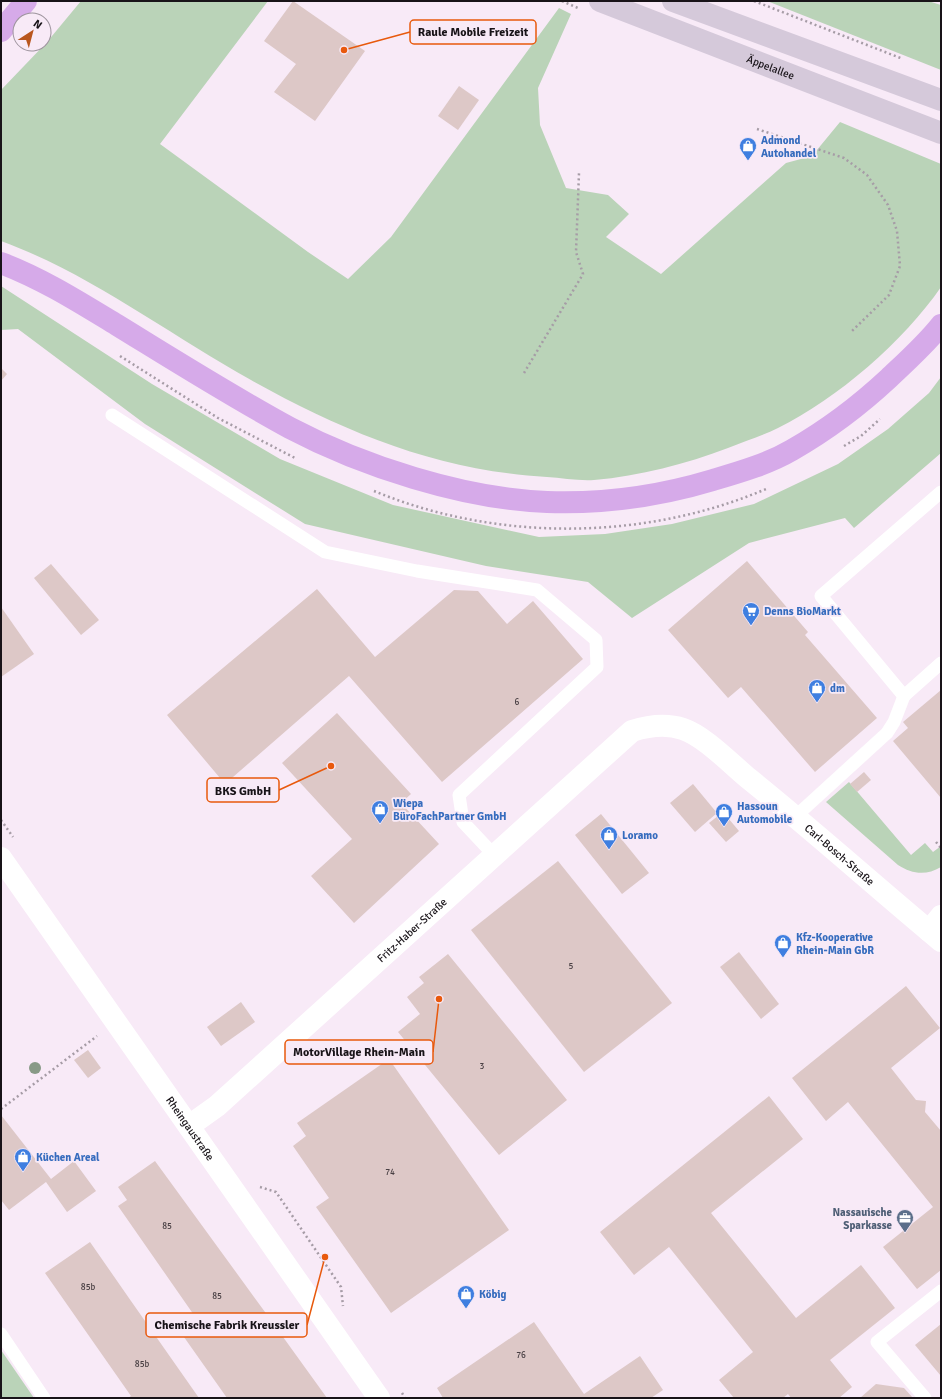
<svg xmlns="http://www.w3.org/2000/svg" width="942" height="1399" font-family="Signika,sans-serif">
	<rect width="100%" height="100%" fill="#f8eaf7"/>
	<g fill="#bad3b8">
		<path d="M81 1H268L160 144 308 252 348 279 391 237 559 8 571 14 538 88 540 125 566 188 608 195 629 214 606 237 661 274 786 163 812 156 840 122 941 164V287C904 341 837 399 778 428 762 436 745 441 728 448 686 464 640 476 594 480 579 481 562 478 547 477 439 471 344 432 251 380 168 334 91 274 1 241V90L47 42Z"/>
		<polygon points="767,1 928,1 941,5 941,70"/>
		<polygon points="1,286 152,384 280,459 393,505 539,537 605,534 672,524 754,504 838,464 888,429 929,393 941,377 941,453 854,528 845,518 749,543 632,618 588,582 486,566 305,524 145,424 18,329 1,330"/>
		<path d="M849 782 911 855 925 843 933 852 941 846V867C926 876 912 874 898 865L826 802Z"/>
		<polygon points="1,1350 34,1398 1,1398"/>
	</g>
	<g fill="#ddc8c7">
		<polygon points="293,1 365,51 315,121 274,92 296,64 264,41"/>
		<polygon points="459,86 479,100 458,130 438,116"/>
		<polygon points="1,368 7,374 1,381"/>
		<polygon points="747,561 808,632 805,635 877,718 815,772 741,687 728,698 668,630"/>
		<polygon points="51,564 99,620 81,635 34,578"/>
		<polygon points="317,589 375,657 454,590 478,591 507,624 533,601 583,659 442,782 349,676 225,784 167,715"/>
		<polygon points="1,607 34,654 1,677"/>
		<polygon points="941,690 941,798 893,741 908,728 903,722"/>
		<polygon points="337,713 411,794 401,803 439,844 354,923 311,876 352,839 282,763"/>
		<polygon points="864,772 871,780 857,792 850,784"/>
		<polygon points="693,784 717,813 695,832 670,803"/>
		<polygon points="723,812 739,831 726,842 709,823"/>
		<polygon points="601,814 649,873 622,894 575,835"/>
		<polygon points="558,861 672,1003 584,1072 471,930"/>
		<polygon points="739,952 779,1004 761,1019 720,967"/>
		<polygon points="448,954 567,1100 499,1155 398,1032 420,1014 407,997 424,983 419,977"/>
		<polygon points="906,986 940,1028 891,1068 916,1100 926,1101 925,1112 941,1131 941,1270 917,1289 883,1247 933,1207 848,1102 826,1121 792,1078"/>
		<polygon points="241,1002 255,1022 221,1046 207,1027"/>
		<polygon points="88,1050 101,1068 88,1078 74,1060"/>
		<polygon points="389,1059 509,1230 391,1313 316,1207 329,1198 293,1146 306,1136 297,1123"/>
		<polygon points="769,1096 803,1139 711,1213 796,1318 861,1265 895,1308 830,1360 852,1387 839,1398 791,1398 788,1394 783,1398 734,1398 719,1380 753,1352 669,1247 634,1275 600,1232"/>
		<polygon points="1,1115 51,1179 74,1161 96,1191 67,1212 46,1182 9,1210 1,1200"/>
		<polygon points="155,1161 265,1312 327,1398 227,1398 179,1330 196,1318 118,1206 127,1200 118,1187"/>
		<polygon points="90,1242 131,1301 199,1398 128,1398 131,1396 45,1273"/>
		<polygon points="534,1322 584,1394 640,1356 663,1390 651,1398 443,1398 437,1388"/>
		<polygon points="941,1324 941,1376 915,1345"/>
		<polygon points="876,1384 904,1388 913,1398 860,1398"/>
	</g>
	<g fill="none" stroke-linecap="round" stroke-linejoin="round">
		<g stroke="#a69ca6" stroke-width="2.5" stroke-dasharray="2 3" stroke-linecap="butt">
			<polyline points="562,1 578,8"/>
			<polyline points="754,1 903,59"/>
			<polyline points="757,129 844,158 867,175 888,205 897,231 900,266 889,295 852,331"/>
			<polyline points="120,356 218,418 295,458"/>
			<polyline points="524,373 583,274 576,252 579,173"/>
			<polyline points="844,446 861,436 880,419"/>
			<path d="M374 491C497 542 644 541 766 489"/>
			<polyline points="1,820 13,837"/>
			<polyline points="936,842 941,848"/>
			<polyline points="1,1109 97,1036"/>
			<polyline points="260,1187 276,1192 341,1287 343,1306"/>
			<polyline points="402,1393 405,1398"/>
		</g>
		<g stroke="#fff" stroke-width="13">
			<polyline points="112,415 325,552 417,571 537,590 596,640 597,667 459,795 463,822 494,855"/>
			<polyline points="941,492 821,596 904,696 941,663"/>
			<polyline points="796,816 887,733 894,722 904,696"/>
			<polyline points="1,1334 44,1398"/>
			<polyline points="925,1398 877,1342 941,1291"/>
		</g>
		<g stroke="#fff" stroke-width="22">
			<polyline points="929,931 941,916"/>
			<path id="s1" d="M189 1126 217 1106 632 731C648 726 665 723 683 729 704 736 730 763 748 778 814 831 876 887 941 941"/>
		</g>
		<path stroke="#fff" stroke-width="22" id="s2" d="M1 858 379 1398"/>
		<g stroke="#d5c9da" stroke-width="22">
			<path id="s3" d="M600 1 941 133"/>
			<polyline points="673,1 941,100"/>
		</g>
		<g stroke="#d6aae9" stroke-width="22">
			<polyline points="1,31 26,1"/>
			<path d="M1 263C43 279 79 302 117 325 174 360 231 396 290 428 362 466 464 499 547 502 603 504 660 496 713 480 740 472 768 464 792 450 827 430 860 405 889 378 907 361 926 344 941 325"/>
		</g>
	</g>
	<circle fill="#889a87" cx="35" cy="1068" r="6"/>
	<defs>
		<symbol id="shop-pin" viewBox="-11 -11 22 30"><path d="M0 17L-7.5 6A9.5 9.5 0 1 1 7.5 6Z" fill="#3f7fe0" stroke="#f8eaf7"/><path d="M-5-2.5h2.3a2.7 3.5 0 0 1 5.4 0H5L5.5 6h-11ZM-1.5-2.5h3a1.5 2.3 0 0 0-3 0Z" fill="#fff"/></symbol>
		<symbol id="supermarket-pin" viewBox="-11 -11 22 30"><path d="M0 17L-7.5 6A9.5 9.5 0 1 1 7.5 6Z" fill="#3f7fe0" stroke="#f8eaf7"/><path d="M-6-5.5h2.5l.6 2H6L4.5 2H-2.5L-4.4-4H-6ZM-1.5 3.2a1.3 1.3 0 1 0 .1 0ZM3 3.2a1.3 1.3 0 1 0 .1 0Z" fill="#fff"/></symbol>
		<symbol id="office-pin" viewBox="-11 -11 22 30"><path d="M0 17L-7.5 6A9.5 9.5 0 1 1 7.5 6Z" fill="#5c6f8a" stroke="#f8eaf7"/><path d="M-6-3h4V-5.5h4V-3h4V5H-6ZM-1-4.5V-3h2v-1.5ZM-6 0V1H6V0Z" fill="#fff"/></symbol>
	</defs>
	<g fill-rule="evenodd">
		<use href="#shop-pin" x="738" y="136" width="20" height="27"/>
		<use href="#supermarket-pin" x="741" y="601" width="20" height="27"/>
		<use href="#shop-pin" x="807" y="678" width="20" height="27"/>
		<use href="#shop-pin" x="370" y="799" width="20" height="27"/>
		<use href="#shop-pin" x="714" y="802" width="20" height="27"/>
		<use href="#shop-pin" x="599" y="825" width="20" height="27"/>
		<use href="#shop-pin" x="773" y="933" width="20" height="27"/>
		<use href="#shop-pin" x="13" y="1147" width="20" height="27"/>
		<use href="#office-pin" x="895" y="1208" width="20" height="27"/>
		<use href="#shop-pin" x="456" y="1284" width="20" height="27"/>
	</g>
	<g text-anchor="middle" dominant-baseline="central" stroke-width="3.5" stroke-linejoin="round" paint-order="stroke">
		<g font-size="9" fill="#494044">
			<text x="517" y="702">6</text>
			<text x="571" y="966">5</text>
			<text x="482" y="1066">3</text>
			<text x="390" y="1172">74</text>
			<text x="167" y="1226">85</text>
			<text x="88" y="1287">85b</text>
			<text x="217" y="1296">85</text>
			<text x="521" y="1355">76</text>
			<text x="142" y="1364">85b</text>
		</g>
		<g font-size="11" fill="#181318" stroke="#f8eaf7">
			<text stroke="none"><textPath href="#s3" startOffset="183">Äppelallee</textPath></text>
			<text stroke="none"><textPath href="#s1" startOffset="847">Carl-Bosch-Straße</textPath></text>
			<text stroke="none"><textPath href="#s1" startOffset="297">Fritz-Haber-Straße</textPath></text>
			<text stroke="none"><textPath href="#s2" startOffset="330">Rheingaustraße</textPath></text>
		</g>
		<g font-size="11" font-weight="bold" fill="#366cbe" stroke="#f8eaf7" text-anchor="start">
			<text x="761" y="140">Admond<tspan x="761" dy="13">Autohandel</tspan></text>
			<text x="764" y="611">Denns BioMarkt</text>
			<text x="830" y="688">dm</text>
			<text x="393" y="803">Wiepa<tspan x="393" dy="13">BüroFachPartner GmbH</tspan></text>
			<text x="737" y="806">Hassoun<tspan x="737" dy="13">Automobile</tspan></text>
			<text x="622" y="835">Loramo</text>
			<text x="796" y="937">Kfz-Kooperative<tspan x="796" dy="13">Rhein-Main GbR</tspan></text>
			<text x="36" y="1157">Küchen Areal</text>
			<text x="479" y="1294">Köbig</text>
		</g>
		<g font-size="11" font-weight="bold" fill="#4e5e75" stroke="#f8eaf7" text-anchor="end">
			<text x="892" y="1212">Nassauische<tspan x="892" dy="13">Sparkasse</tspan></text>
		</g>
	</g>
	<path fill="none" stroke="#e8590c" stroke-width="1.5" d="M344 50L410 32M331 766L279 790M439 999L433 1052M325 1257L307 1325"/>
	<g fill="#e8590c" stroke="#f8eaf7" stroke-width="1.5">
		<circle cx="344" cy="50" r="4"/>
		<circle cx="331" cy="766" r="4"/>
		<circle cx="439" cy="999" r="4"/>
		<circle cx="325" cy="1257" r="4"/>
	</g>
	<g fill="#f8eaf7" stroke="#e8590c" stroke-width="1.5">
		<rect x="410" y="20" width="126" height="24" rx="4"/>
		<rect x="207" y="778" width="72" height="24" rx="4"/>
		<rect x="285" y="1040" width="148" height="24" rx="4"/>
		<rect x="146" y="1313" width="161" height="24" rx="4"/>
	</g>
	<g font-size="12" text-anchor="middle" font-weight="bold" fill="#181318">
		<text x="473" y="36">Raule Mobile Freizeit</text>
		<text x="243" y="795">BKS GmbH</text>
		<text x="359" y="1056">MotorVillage Rhein-Main</text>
		<text x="227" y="1329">Chemische Fabrik Kreussler</text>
	</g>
	<rect width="942" height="1399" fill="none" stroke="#181318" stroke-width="4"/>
	<g transform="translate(32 32) rotate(36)"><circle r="19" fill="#f8eaf7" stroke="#9e949e"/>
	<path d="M0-3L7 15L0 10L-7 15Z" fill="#b9561e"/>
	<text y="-6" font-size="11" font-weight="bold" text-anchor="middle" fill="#181318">N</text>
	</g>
</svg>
